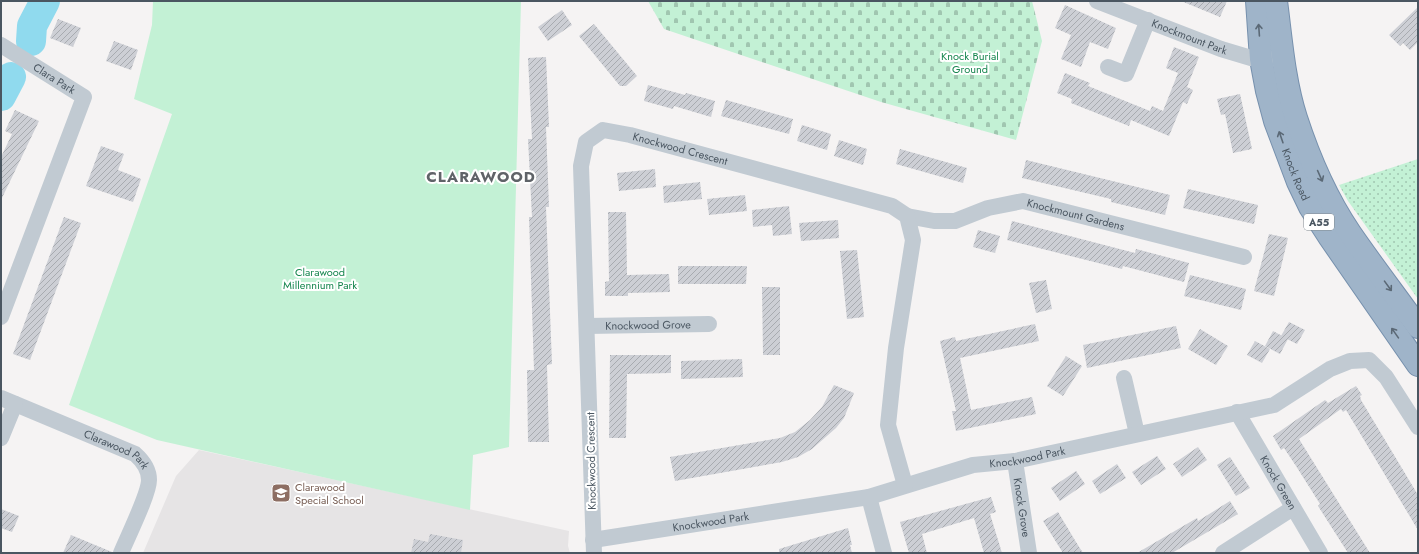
<svg xmlns="http://www.w3.org/2000/svg" width="1419" height="554" font-family="Jost,sans-serif">
	<defs>
		<pattern id="grass-dots" width="8" height="8" patternUnits="userSpaceOnUse"><rect width="8" height="8" fill="#c3f1d5"/><path d="M2 2h.1M6 6h.1" fill="none" stroke="#a0c6b0" stroke-width="1.8" stroke-linecap="round"/></pattern>
		<pattern id="cemetery-stones" width="16" height="16" patternUnits="userSpaceOnUse"><rect width="16" height="16" fill="#c3f1d5"/><path d="M2 7V4a2 2 0 0 1 4 0v3zM10 15v-3a2 2 0 0 1 4 0v3z" fill="#a0c6b0"/></pattern>
		<pattern id="building-hatch" width="6" height="6" patternUnits="userSpaceOnUse"><rect width="6" height="6" fill="#cdcfd5"/><path d="M-1 1l2-2M0 6l6-6M5 7l2-2" fill="none" stroke="#a8abb0"/></pattern>
	</defs>
	<rect width="100%" height="100%" fill="#f5f3f3"/>
	<polygon fill="#e6e4e5" points="199,450 569,531 568,546 570,553 143,553 176,476"/>
	<polygon fill="url(#grass-dots)" points="1418,159 1418,299 1348,201 1339,185"/>
	<polygon fill="url(#cemetery-stones)" points="648,1 1032,1 1042,41 1016,140 881,102 664,29"/>
	<polygon fill="#c3f1d5" points="153,1 521,1 509,447 473,455 470,510 157,440 69,405 172,114 134,99 152,25"/>
	<g fill="none" stroke-linecap="round" stroke-linejoin="round">
		<g stroke="#90daee" stroke-width="30">
			<polyline points="31,41 32,26 45,1"/>
			<polyline points="1,96 11,77"/>
		</g>
	</g>
	<g fill="url(#building-hatch)">
		<polygon points="1181,1 1227,1 1220,17"/>
		<polygon points="1065,5 1116,28 1108,49 1090,42 1081,67 1061,59 1071,35 1055,28"/>
		<polygon points="1418,7 1418,42 1410,50 1403,43 1400,46 1389,35"/>
		<polygon points="562,10 572,25 548,41 538,27"/>
		<polygon points="58,19 81,28 73,47 50,38"/>
		<polygon points="594,24 637,76 626,86 620,86 579,36"/>
		<polygon points="114,41 138,50 131,70 106,61"/>
		<polygon points="1174,47 1199,57 1187,87 1193,90 1187,104 1183,102 1169,136 1131,120 1129,126 1071,103 1072,99 1057,93 1065,73 1090,83 1088,86 1150,111 1152,106 1163,111 1178,73 1166,68"/>
		<polygon points="546,57 549,127 546,127 549,207 546,207 552,364 547,365 549,442 528,442 527,370 534,370 529,217 532,217 528,139 532,139 528,58"/>
		<polygon points="648,85 685,95 686,93 715,101 711,117 674,106 673,109 644,101"/>
		<polygon points="1240,94 1252,149 1233,153 1225,114 1221,115 1217,99"/>
		<polygon points="726,100 793,119 789,134 721,116"/>
		<polygon points="15,110 39,121 1,200 1,157 12,134 5,131"/>
		<polygon points="802,125 831,134 827,150 797,141"/>
		<polygon points="839,140 867,149 863,165 834,156"/>
		<polygon points="101,146 124,154 118,170 141,179 133,202 86,186"/>
		<polygon points="900,149 967,168 963,183 896,164"/>
		<polygon points="1026,160 1170,195 1165,215 1111,202 1111,199 1022,178"/>
		<polygon points="655,169 656,187 619,191 617,173"/>
		<polygon points="700,182 702,199 664,203 663,186"/>
		<polygon points="1188,189 1258,205 1254,224 1183,208"/>
		<polygon points="745,195 747,211 709,215 707,199"/>
		<polygon points="789,206 792,234 773,236 772,225 753,227 752,210"/>
		<polygon points="608,212 626,212 627,275 669,274 670,292 628,293 628,296 605,296 605,282 609,281"/>
		<polygon points="64,217 81,223 30,360 13,354"/>
		<polygon points="838,220 839,238 801,241 799,223"/>
		<polygon points="1012,221 1135,253 1136,249 1189,263 1184,282 1123,266 1122,269 1007,240"/>
		<polygon points="978,230 1000,236 995,253 973,247"/>
		<polygon points="1269,234 1288,238 1274,296 1254,291"/>
		<polygon points="857,250 864,317 847,319 840,251"/>
		<polygon points="678,266 747,266 746,284 678,284"/>
		<polygon points="1190,275 1246,289 1241,310 1184,296"/>
		<polygon points="1046,280 1052,309 1036,313 1029,283"/>
		<polygon points="762,287 780,287 780,355 763,355"/>
		<polygon points="1289,322 1305,330 1297,344 1281,336"/>
		<polygon points="1035,324 1039,341 960,358 971,410 1032,397 1036,414 956,431 952,411 956,411 940,341 955,337 956,341"/>
		<polygon points="1176,326 1181,348 1087,368 1083,345"/>
		<polygon points="1200,329 1228,346 1216,365 1188,349"/>
		<polygon points="1273,331 1288,339 1280,354 1265,346"/>
		<polygon points="1255,341 1270,349 1262,363 1247,355"/>
		<polygon points="610,355 671,355 671,373 627,374 626,438 609,438"/>
		<polygon points="1066,356 1082,366 1063,396 1047,386"/>
		<polygon points="742,359 743,377 681,379 681,361"/>
		<polygon points="834,385 854,393 844,418 836,428 812,449 798,457 782,462 675,481 670,457 780,438 795,432 810,420 822,407"/>
		<polygon points="1356,386 1362,395 1360,396 1361,400 1418,495 1418,530 1346,410 1343,412 1341,409 1299,439 1370,553 1348,553 1318,506 1320,504 1296,466 1284,448 1281,450 1273,436 1325,400 1328,403"/>
		<polygon points="1198,447 1207,460 1182,477 1173,464"/>
		<polygon points="1157,456 1166,469 1141,485 1132,472"/>
		<polygon points="1230,457 1250,488 1236,496 1217,465"/>
		<polygon points="1117,464 1126,478 1100,494 1092,481"/>
		<polygon points="1076,471 1085,484 1060,501 1051,488"/>
		<polygon points="991,497 996,512 990,514 1002,553 984,553 974,518 922,534 927,553 909,553 900,522"/>
		<polygon points="1230,501 1238,514 1172,553 1137,553 1197,518 1198,521"/>
		<polygon points="1,509 19,516 12,532 1,528"/>
		<polygon points="1058,512 1076,542 1083,553 1063,553 1043,521"/>
		<polygon points="848,528 852,545 850,545 852,553 779,553 779,549"/>
		<polygon points="430,534 463,540 461,553 411,553 414,539 428,542"/>
		<polygon points="71,535 112,552 112,553 63,553"/>
	</g>
	<g fill="none" stroke-linecap="round" stroke-linejoin="round">
		<defs>
			<g id="trunk">
				<path id="s10" d="M1257 1 1261 59 1267 91 1275 121 1298 182 1310 207 1330 238 1418 365"/>
				<path d="M1276 1C1281 39 1284 81 1296 118 1309 158 1327 199 1350 233 1372 265 1396 296 1418 327"/>
			</g>
		</defs>
		<use href="#trunk" stroke="#7690ad" stroke-width="24"/>
		<g stroke="#c1cad2" stroke-width="16">
			<path id="s1" d="M1097 1 1221 49 1251 58 1271 59"/>
			<path id="s2" d="M1 45 84 97 1 317"/>
			<polyline points="1108,67 1126,74 1148,20"/>
			<path id="s3" d="M907 216 934 221H955L988 208 1023 201 1244 257"/>
			<path id="s4" d="M587 326 709 324"/>
			<polyline points="1124,378 1137,434"/>
			<path id="s5" d="M1 398 135 454C143 461 149 469 149 480 149 494 127 538 121 553"/>
			<path id="s6" d="M1237 412 1320 553"/>
			<polyline points="1,438 15,404"/>
			<path id="s7" d="M1015 461 1029 553"/>
			<polyline points="869,497 884,553"/>
			<path id="s8" d="M593 540 869 497 973 465 1015 461 1274 405 1330 369 1350 361 1369 360 1386 377 1418 427"/>
			<path id="s9" d="M594 553 581 166 586 142 603 130 630 135 892 206 907 216 913 240 896 348 888 425 905 485"/>
			<polyline points="1223,553 1293,508"/>
		</g>
		<use href="#trunk" stroke="#9fb4c9" stroke-width="22"/>
	</g>
	<defs><path id="oneway-shaft" d="M-6 0H5M1.5-3L5.5 0L1.5 3" fill="none" stroke-width="1.6" stroke-linecap="round" stroke-linejoin="round"/></defs>
	<g stroke="#5b6976">
		<use href="#oneway-shaft" transform="translate(1259 30) rotate(-94)"/>
		<use href="#oneway-shaft" transform="translate(1281 137) rotate(-109)"/>
		<use href="#oneway-shaft" transform="translate(1320 176) rotate(66)"/>
		<use href="#oneway-shaft" transform="translate(1388 286) rotate(54)"/>
		<use href="#oneway-shaft" transform="translate(1395 333) rotate(-125)"/>
	</g>
	<defs>
		<symbol id="school-square" viewBox="-11 -11 22 22"><rect x="-9" y="-9" width="18" height="18" rx="4" fill="#8d6e63" stroke="#fff"/><path d="M0-5L7-2L0 1L-7-2ZM-4 1L0 2.5L4 1V4Q0 6-4 4Z" fill="#fff"/></symbol>
	</defs>
	<g fill-rule="evenodd">
		<use href="#school-square" x="270" y="482" width="22" height="22"/>
	</g>
	<g text-anchor="middle" dominant-baseline="central" stroke-width="4" stroke-linejoin="round" paint-order="stroke">
		<rect fill="#fff" stroke="#808990" stroke-width="1" x="1304" y="214" width="30" height="16" rx="3"/>
		<g font-size="10" font-weight="bold" fill="#4a5661">
			<text x="1319" y="222">A55</text>
		</g>
		<g font-size="11" fill="#4a5661" stroke="#fff">
			<text stroke="none"><textPath href="#s1" startOffset="99">Knockmount Park</textPath></text>
			<text stroke="none"><textPath href="#s2" startOffset="63">Clara Park</textPath></text>
			<text stroke="none"><textPath href="#s9" startOffset="512">Knockwood Crescent</textPath></text>
			<text stroke="none"><textPath href="#s10" startOffset="179">Knock Road</textPath></text>
			<text stroke="none"><textPath href="#s3" startOffset="174">Knockmount Gardens</textPath></text>
			<text stroke="none"><textPath href="#s4" startOffset="61">Knockwood Grove</textPath></text>
			<text stroke="none"><textPath href="#s5" startOffset="127">Clarawood Park</textPath></text>
			<text stroke="none"><textPath href="#s8" startOffset="443">Knockwood Park</textPath></text>
			<text transform="translate(591 461) rotate(-91)">Knockwood Crescent</text>
			<text stroke="none"><textPath href="#s6" startOffset="82">Knock Green</textPath></text>
			<text stroke="none"><textPath href="#s7" startOffset="47">Knock Grove</textPath></text>
			<text stroke="none"><textPath href="#s8" startOffset="119">Knockwood Park</textPath></text>
		</g>
		<g font-size="11" fill="#17864f" stroke="#fff">
			<text x="970" y="56">Knock Burial<tspan x="970" dy="13">Ground</tspan></text>
			<text x="320" y="272">Clarawood<tspan x="320" dy="13">Millennium Park</tspan></text>
		</g>
		<g font-size="11" fill="#785e54" stroke="#fff" text-anchor="start">
			<text x="295" y="487">Clarawood<tspan x="295" dy="13">Special School</tspan></text>
		</g>
		<g font-size="15" font-weight="bold" letter-spacing="1" fill="#5f6368" stroke="#fff">
			<text x="481" y="177">CLARAWOOD</text>
		</g>
	</g>
	<rect width="1419" height="554" fill="none" stroke="#4a5661" stroke-width="4"/>
</svg>
